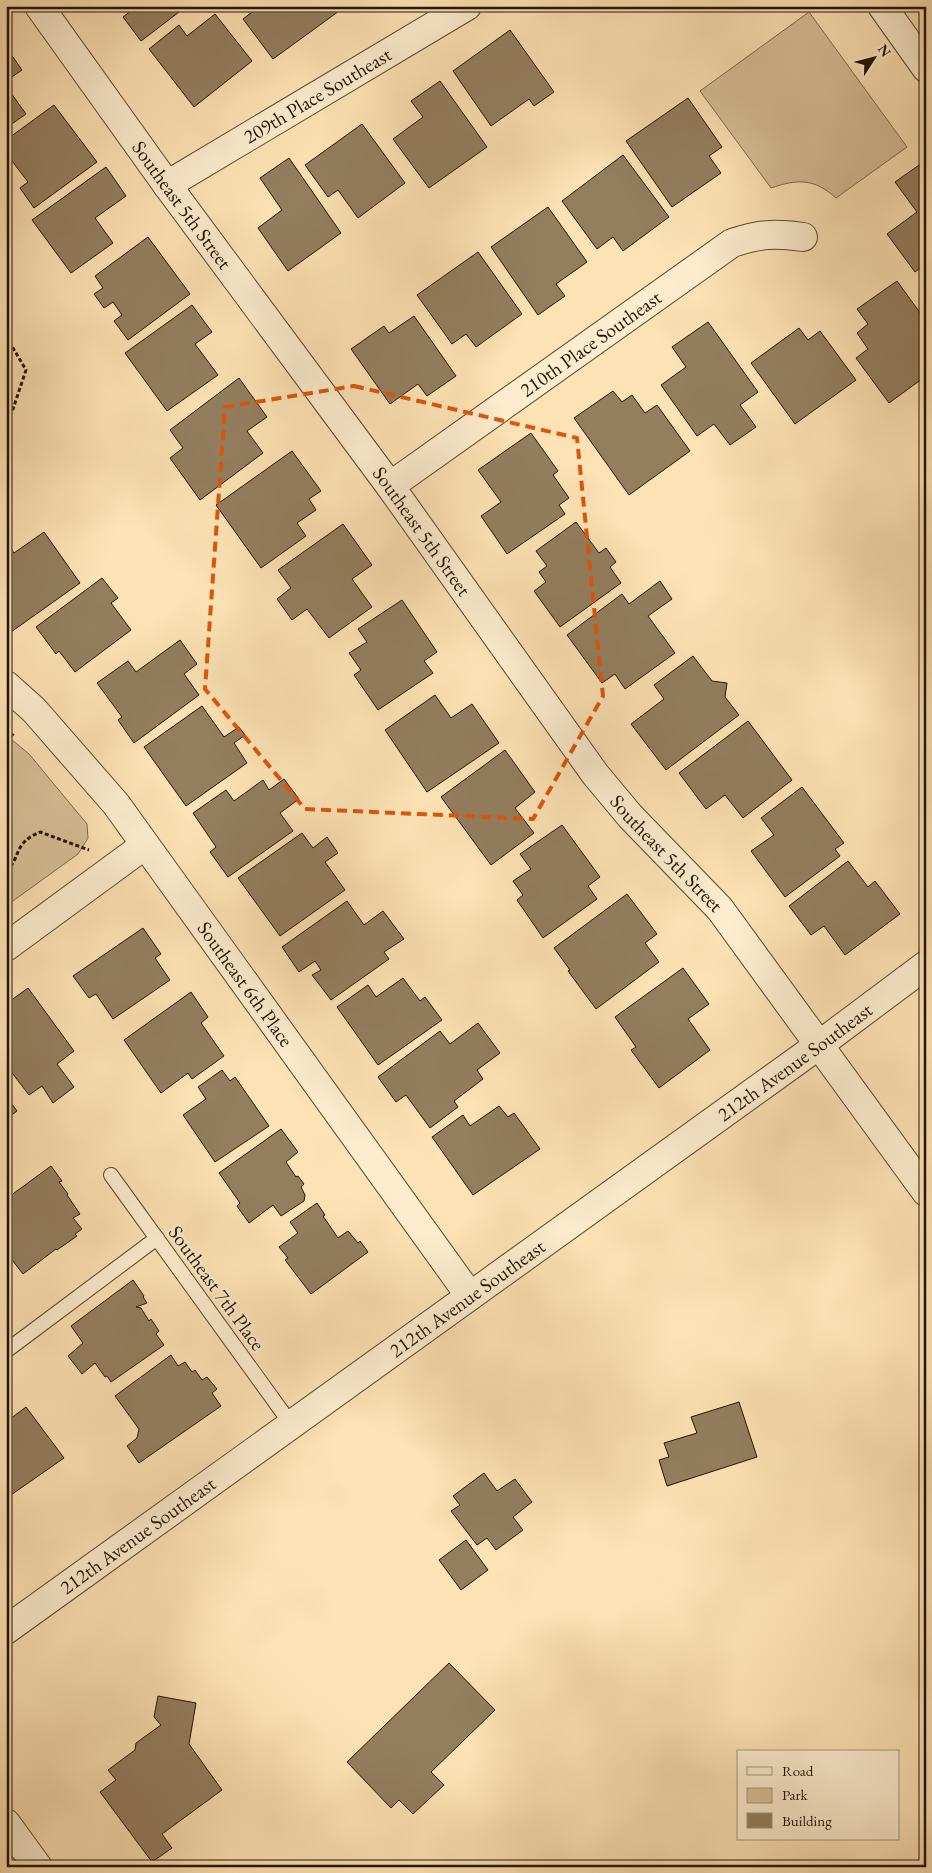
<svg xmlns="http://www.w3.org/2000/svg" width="932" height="1873" font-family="'EB Garamond',serif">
	<rect width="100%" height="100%" fill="#fce2b4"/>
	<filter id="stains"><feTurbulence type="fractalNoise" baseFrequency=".004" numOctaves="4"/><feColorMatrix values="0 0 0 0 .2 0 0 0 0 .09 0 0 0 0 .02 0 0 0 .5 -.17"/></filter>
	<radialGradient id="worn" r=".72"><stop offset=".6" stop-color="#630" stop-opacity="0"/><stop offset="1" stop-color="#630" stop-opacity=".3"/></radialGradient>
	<g fill="#d7bf96" stroke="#7e684c">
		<path d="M809 12 907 147 836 198C814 178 797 179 771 188L700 91Z"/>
		<polygon points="6,735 29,754 87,824 88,838 78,854 6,906"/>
	</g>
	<g fill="#947e5e" stroke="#241201">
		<polygon points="137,6 187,6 141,41 123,17"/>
		<polygon points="260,6 346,6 273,59 243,19"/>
		<polygon points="215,14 252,61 194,107 149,49 179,25 187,36"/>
		<polygon points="510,30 554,92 534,106 529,99 491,126 453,71"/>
		<polygon points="6,47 22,70 6,81"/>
		<polygon points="440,81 487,147 429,188 393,139 423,117 411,101"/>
		<polygon points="6,86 26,114 6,128"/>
		<polygon points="688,98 722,147 709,156 721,173 672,207 626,141"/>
		<polygon points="54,105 97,162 34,208 20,188 28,182 6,153 6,140"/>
		<polygon points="362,124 405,183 358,218 338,190 328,197 305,165"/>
		<polygon points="623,155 669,217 623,251 613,237 597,249 562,201"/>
		<polygon points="289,158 341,233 288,271 258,228 282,210 260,178"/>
		<polygon points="922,163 926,169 926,264 915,272 887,234 917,212 895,182"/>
		<polygon points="106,167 126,196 95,218 113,243 71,273 32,220"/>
		<polygon points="548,207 587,262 556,284 565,296 538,315 491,247"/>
		<polygon points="148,237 190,294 128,340 114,321 122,315 113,302 104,308 94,294 103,288 95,276"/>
		<polygon points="478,252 522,314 476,347 466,334 452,344 417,295"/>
		<polygon points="897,281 926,321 926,376 889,403 856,358 868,349 857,333 868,324 857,309"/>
		<polygon points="192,305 212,332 195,344 218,375 167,411 125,353"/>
		<polygon points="414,316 456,376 427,396 418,384 390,404 351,349 384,326 389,333"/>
		<polygon points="708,322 758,392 740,405 756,427 730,445 714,424 697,436 661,385 686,367 672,347"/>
		<polygon points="799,328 808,340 820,331 856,380 795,424 751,363"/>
		<polygon points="239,378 267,417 247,431 263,453 200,500 170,458 183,448 170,430"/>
		<polygon points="613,391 622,402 632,395 645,413 657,405 690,451 629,495 574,418"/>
		<polygon points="531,433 558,471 553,475 569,498 559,505 565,514 507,554 481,516 501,502 478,470"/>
		<polygon points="292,451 321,491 309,499 316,510 297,523 306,536 261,568 216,505"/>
		<polygon points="576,522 599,553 606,548 616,562 610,567 621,583 560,627 534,591 546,582 539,572 547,566 536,551"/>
		<polygon points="343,524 372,565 352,579 372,607 329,638 307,609 292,620 277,599 291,588 278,570"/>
		<polygon points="44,532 80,583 11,632 6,625 6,549 10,547 14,553"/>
		<polygon points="102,578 118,598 111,603 131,630 75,672 59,651 56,654 36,627"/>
		<polygon points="660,581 672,599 648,616 675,653 625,689 615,674 602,683 567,635 622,594 629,604"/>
		<polygon points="402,600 437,652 424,661 433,673 378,710 354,675 361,670 349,653 367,642 358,629"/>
		<polygon points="180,640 197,664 184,674 199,695 134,743 118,720 122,717 97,683 128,661 136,672"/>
		<polygon points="693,656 712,681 727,683 725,697 739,715 666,770 631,724 664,699 654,685"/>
		<polygon points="435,695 451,718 472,704 499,743 427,792 385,730"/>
		<polygon points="202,706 224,737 239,727 245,735 234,743 247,763 186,806 144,747"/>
		<polygon points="748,721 792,780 743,818 725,795 706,809 679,773"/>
		<polygon points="505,750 535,792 515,808 534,833 491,865 441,797"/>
		<polygon points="284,779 299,799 280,813 293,831 228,877 210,852 216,847 193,813 226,790 234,801 263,780 269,790"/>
		<polygon points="802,787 844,843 835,849 840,856 785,897 751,851 774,835 761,818"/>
		<polygon points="562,825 600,877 588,886 597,899 543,938 517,900 523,895 513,881 531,869 520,854"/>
		<polygon points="302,833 313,848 327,837 338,853 325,862 345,890 280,936 238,878"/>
		<polygon points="848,861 868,887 875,881 900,914 845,955 824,926 811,935 789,906"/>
		<polygon points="627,894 657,934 645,943 659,962 596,1009 568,971 570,970 554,948"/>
		<polygon points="347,901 364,925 383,911 404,939 384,952 389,959 331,1000 312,975 321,970 315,961 299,972 282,947"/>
		<polygon points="143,928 161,954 155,958 170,980 113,1019 96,994 89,998 73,976"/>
		<polygon points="683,968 709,1004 688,1019 710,1050 659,1088 631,1050 636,1047 615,1017"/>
		<polygon points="403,978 420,1001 425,997 442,1020 378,1065 337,1007 368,985 376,997"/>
		<polygon points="28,988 74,1051 57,1064 74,1087 53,1103 42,1086 29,1095 6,1065 6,1019 9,1017 6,1014 6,1004"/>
		<polygon points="191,992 208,1017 201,1023 224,1056 192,1079 188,1073 161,1093 124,1040"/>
		<polygon points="478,1023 500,1053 477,1070 483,1079 454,1101 458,1107 430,1128 406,1095 396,1102 378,1077 440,1031 450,1044"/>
		<polygon points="222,1070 230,1081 235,1077 269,1126 215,1162 183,1115 206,1099 198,1087"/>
		<polygon points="6,1096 17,1111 6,1119"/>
		<polygon points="499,1106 508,1117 514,1113 540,1149 473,1195 432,1137 463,1115 470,1126"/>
		<polygon points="281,1129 298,1152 286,1162 296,1177 298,1176 304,1184 301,1187 305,1195 304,1201 281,1216 273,1205 249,1223 237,1206 240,1203 219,1173"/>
		<polygon points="51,1166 62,1181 59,1182 68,1194 67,1195 80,1214 73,1218 82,1229 75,1234 77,1236 57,1250 56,1249 23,1274 6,1252 6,1199"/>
		<polygon points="317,1203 325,1215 323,1216 338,1238 348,1231 358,1243 360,1241 368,1252 311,1294 285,1260 288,1258 279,1247 298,1233 290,1222"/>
		<polygon points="133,1280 144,1296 143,1297 147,1303 136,1307 141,1308 149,1321 151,1319 159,1331 156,1334 164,1345 111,1382 107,1376 105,1377 95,1363 82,1374 68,1356 83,1343 71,1326"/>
		<polygon points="171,1355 178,1366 185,1362 192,1372 195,1370 202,1380 207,1377 217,1389 212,1393 221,1406 139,1463 127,1446 137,1438 139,1429 115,1396"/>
		<polygon points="739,1402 757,1457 667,1486 659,1460 669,1457 664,1443 697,1433 691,1417"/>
		<polygon points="26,1407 64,1458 8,1497 6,1495 6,1422"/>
		<polygon points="484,1473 497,1491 515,1479 532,1502 513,1517 523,1530 496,1550 487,1538 477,1545 451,1511 460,1505 453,1496"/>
		<polygon points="466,1540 488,1570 461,1590 439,1560"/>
		<polygon points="449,1663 495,1710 431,1772 444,1785 413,1814 399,1800 391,1808 347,1762"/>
		<polygon points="158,1696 196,1703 189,1744 222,1790 162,1834 172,1848 152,1862 100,1792 116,1780 108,1770 135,1750 136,1743 161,1725 154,1717"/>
	</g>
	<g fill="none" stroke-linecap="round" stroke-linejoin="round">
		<defs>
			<g id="service">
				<polyline points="111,1175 291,1424"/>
				<polyline points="6,1351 157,1238"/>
			</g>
			<g id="minor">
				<path id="s1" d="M39 6 167 185 390 486 595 774 630 816 720 909 926 1192"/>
				<polyline points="882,6 926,68"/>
				<path id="s2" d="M167 185 467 6"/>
				<path id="s3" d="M390 486 732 243C761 234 773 233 803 237"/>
				<path id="s4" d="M6 685 34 710 116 804 470 1296"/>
				<polyline points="6,947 145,845"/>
			</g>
			<g id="tertiary">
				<path id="s5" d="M6 1630 819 1045 926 965"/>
				<polyline points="6,1823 38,1867"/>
			</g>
		</defs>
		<use href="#service" stroke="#5a462e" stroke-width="16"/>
		<use href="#minor" stroke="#5a462e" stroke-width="30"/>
		<use href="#tertiary" stroke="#5a462e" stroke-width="30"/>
		<g stroke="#241201" stroke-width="3" stroke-dasharray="4 2.5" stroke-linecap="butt">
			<polyline points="6,336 26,370 13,409 6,414"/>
			<polyline points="6,741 15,732"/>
			<path d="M6 871C22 857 12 844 40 832L89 850"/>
		</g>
		<use href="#service" stroke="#fdecce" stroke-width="14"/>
		<use href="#minor" stroke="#fdecce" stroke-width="28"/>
		<use href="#tertiary" stroke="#fdecce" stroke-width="28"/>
	</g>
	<path fill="none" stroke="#de550b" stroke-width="4" stroke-dasharray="10 6" stroke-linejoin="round" d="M354 386 577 438 603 696 533 819 305 809 205 689 225 407Z"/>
	<g text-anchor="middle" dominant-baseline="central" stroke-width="4" stroke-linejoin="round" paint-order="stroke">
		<g font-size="20" fill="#241201" stroke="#fdecce">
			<text stroke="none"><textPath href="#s2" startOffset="175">209th Place Southeast</textPath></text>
			<text stroke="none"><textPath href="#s1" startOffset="245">Southeast 5th Street</textPath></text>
			<text stroke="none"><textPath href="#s3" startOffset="246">210th Place Southeast</textPath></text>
			<text stroke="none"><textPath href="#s1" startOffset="650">Southeast 5th Street</textPath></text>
			<text stroke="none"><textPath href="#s1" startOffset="1055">Southeast 5th Street</textPath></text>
			<text stroke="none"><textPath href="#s4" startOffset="384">Southeast 6th Place</textPath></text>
			<text stroke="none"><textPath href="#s5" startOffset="972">212th Avenue Southeast</textPath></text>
			<text transform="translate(217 1288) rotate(54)">Southeast 7th Place</text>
			<text stroke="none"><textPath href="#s5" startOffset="568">212th Avenue Southeast</textPath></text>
			<text stroke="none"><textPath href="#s5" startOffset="162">212th Avenue Southeast</textPath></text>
		</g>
	</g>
	<rect width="932" height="1873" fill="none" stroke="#fce2b4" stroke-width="25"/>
	<rect x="8" y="8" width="917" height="1858" fill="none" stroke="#241201" stroke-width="2.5"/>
	<rect x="12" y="12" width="907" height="1848" fill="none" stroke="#241201"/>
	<rect x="737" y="1750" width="162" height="90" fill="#fdecce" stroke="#a6957c"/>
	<rect x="747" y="1767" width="25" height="8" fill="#fdecce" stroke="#a6957c"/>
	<text x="782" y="1776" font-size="15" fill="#241201">Road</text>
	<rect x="747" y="1788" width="25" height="15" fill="#d7bf96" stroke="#a6957c"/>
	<text x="782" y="1800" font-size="15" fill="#241201">Park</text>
	<rect x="747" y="1813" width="25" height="15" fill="#947e5e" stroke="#a6957c"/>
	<text x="782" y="1826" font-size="15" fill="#241201">Building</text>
	<g transform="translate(874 58) rotate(54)" stroke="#fdecce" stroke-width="4" paint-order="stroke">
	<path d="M0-4L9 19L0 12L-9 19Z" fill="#241201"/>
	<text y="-8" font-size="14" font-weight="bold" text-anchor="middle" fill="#241201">N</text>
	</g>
	<rect width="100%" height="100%" filter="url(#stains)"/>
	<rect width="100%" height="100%" fill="url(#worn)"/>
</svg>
